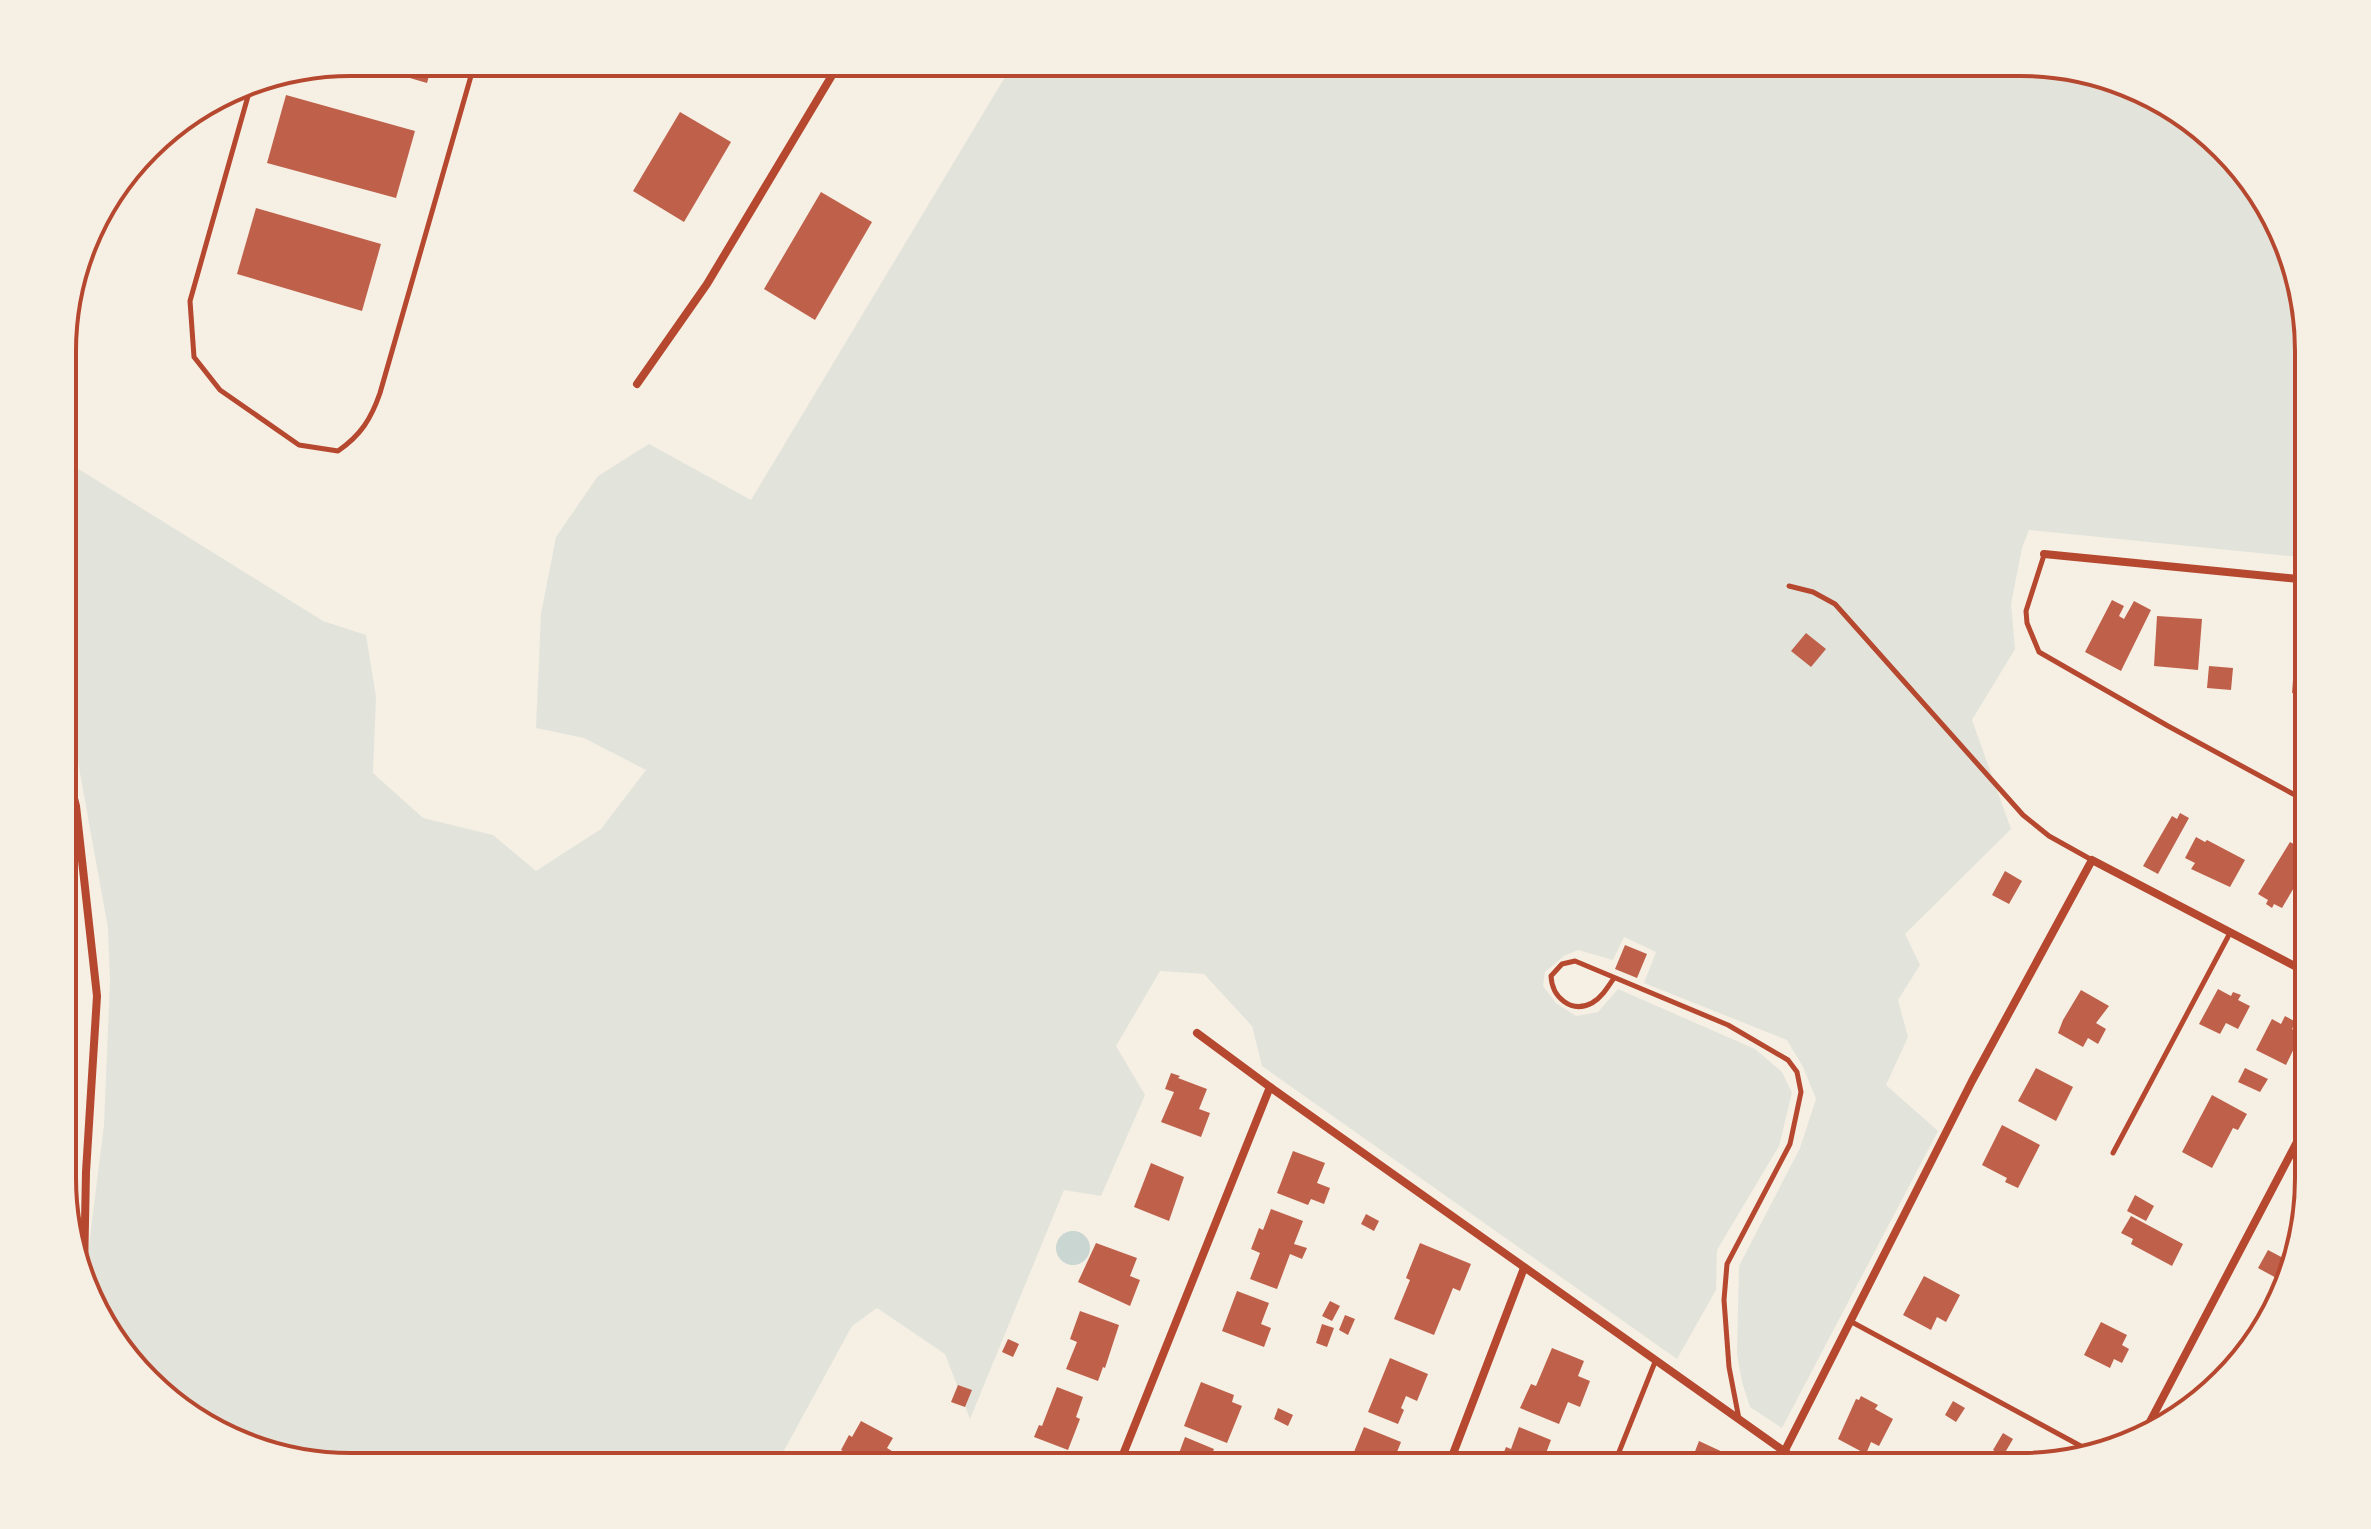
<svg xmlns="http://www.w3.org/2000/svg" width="2371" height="1529" font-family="Karla,sans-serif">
	<rect width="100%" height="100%" fill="#f6efe4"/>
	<polygon fill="#e2e4dc" points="1014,62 2020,62 2112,77 2181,111 2270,207 2308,333 2308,558 2029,530 2022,548 2011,604 2015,649 1972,720 2011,829 1905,934 1920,965 1898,1000 1908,1037 1886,1085 1938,1131 1782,1428 1750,1407 1742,1382 1737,1354 1739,1266 1800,1148 1816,1099 1803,1067 1787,1040 1644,983 1656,952 1624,937 1613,960 1578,950 1564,956 1545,972 1543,986 1556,1003 1576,1016 1598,1012 1618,989 1755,1049 1782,1072 1792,1093 1779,1146 1717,1250 1716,1290 1677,1359 1262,1066 1252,1026 1204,974 1160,971 1116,1046 1145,1095 1101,1196 1064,1190 970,1419 945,1354 877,1308 852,1326 775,1467 351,1467 259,1452 190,1418 101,1323 85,1277 104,1125 110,982 108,928 74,740 64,663 64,460 323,621 366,635 376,697 373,773 423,818 493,835 536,871 601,829 646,770 584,738 536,728 541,614 556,537 598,476 649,444 751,500"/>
	<circle fill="#c9d6d2" cx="1073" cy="1248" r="17"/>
	<g fill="#bf614a">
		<polygon points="355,62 433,62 427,83"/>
		<polygon points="286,95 415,131 396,198 267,163"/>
		<polygon points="680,112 731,142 684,222 633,191"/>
		<polygon points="821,192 872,222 815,320 764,289"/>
		<polygon points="256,208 381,244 362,311 237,274"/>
		<polygon points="2112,600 2124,606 2119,616 2124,619 2134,601 2151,610 2121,671 2085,652"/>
		<polygon points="2157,616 2202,619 2198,670 2154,666"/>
		<polygon points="1806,633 1826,649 1811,667 1791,651"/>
		<polygon points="2305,637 2308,637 2308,694 2292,693 2294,667 2303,668"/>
		<polygon points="2209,666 2233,668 2231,690 2207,688"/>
		<polygon points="2180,813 2189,818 2158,874 2143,866 2172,816 2177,819"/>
		<polygon points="2196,837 2205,842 2207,840 2245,860 2230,887 2191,869 2195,863 2185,858"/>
		<polygon points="2290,842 2308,852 2306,858 2308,860 2308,871 2303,881 2299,879 2282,908 2274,904 2272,908 2266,904 2268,900 2258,894"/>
		<polygon points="2005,871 2022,881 2009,904 1992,895"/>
		<polygon points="1625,945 1647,954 1637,978 1615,969"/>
		<polygon points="2218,989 2231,996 2233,992 2241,995 2238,1000 2250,1006 2238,1029 2226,1023 2220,1034 2199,1024"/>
		<polygon points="2081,990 2109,1006 2096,1023 2106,1029 2098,1044 2088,1038 2083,1047 2058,1033 2063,1020"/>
		<polygon points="2285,1016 2296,1022 2292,1029 2301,1034 2286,1065 2256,1050 2272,1019 2281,1024"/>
		<polygon points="2036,1068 2073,1087 2056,1121 2018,1101"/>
		<polygon points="2245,1068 2268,1079 2260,1092 2238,1082"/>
		<polygon points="1171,1073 1180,1076 1178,1078 1207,1089 1199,1109 1210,1113 1201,1137 1161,1122 1174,1092 1165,1089"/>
		<polygon points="2212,1095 2247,1114 2238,1130 2233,1128 2212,1168 2182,1152"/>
		<polygon points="2002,1125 2040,1145 2018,1188 2005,1182 2007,1178 1982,1165"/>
		<polygon points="1293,1151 1325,1163 1317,1183 1330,1188 1324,1204 1311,1199 1308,1205 1277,1193"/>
		<polygon points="1151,1163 1184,1177 1169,1221 1134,1207"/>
		<polygon points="2135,1195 2154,1206 2146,1221 2127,1211"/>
		<polygon points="1271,1209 1303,1221 1294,1244 1307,1248 1302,1259 1290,1254 1277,1289 1250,1279 1260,1253 1251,1249 1259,1228 1263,1230"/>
		<polygon points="1366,1214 1379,1221 1374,1231 1361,1224"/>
		<polygon points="2131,1216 2183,1244 2172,1266 2131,1244 2133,1239 2121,1233"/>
		<polygon points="1096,1243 1137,1258 1130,1276 1140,1280 1130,1306 1078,1282"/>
		<polygon points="1420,1243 1471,1264 1460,1291 1453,1288 1434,1335 1394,1319 1410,1280 1406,1278"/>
		<polygon points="2268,1250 2287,1260 2280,1280 2258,1268"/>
		<polygon points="1924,1276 1960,1295 1946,1322 1937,1317 1931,1330 1903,1315"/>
		<polygon points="1237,1291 1269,1303 1261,1324 1271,1328 1264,1347 1222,1331"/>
		<polygon points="1330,1301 1340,1306 1332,1321 1322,1316"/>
		<polygon points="1080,1311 1119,1325 1105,1368 1103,1367 1098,1381 1066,1369 1077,1342 1070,1339"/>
		<polygon points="1345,1315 1355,1319 1348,1335 1339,1330"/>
		<polygon points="2101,1322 2127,1335 2122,1345 2129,1349 2122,1363 2114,1359 2110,1368 2084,1355"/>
		<polygon points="1322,1324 1334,1328 1327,1347 1316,1343"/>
		<polygon points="1008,1339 1019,1344 1013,1357 1002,1352"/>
		<polygon points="1552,1348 1584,1361 1578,1376 1590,1381 1580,1407 1568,1402 1559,1424 1520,1408 1531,1384 1536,1386"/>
		<polygon points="1390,1358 1428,1374 1417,1401 1406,1396 1401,1408 1404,1410 1398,1424 1368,1412"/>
		<polygon points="1201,1382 1234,1395 1232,1402 1242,1406 1227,1443 1184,1426"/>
		<polygon points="958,1385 972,1390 965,1407 951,1402"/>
		<polygon points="1057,1387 1083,1397 1076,1417 1080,1419 1068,1450 1034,1437 1039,1425 1042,1426"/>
		<polygon points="1861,1396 1878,1405 1875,1409 1893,1419 1879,1446 1871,1442 1866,1454 1838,1439 1856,1399 1859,1400"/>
		<polygon points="1953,1401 1965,1408 1956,1422 1945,1415"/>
		<polygon points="1278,1408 1293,1415 1288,1426 1274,1419"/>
		<polygon points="861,1421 893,1438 887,1448 918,1467 845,1467 851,1455 841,1450 849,1435 852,1437"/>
		<polygon points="1364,1427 1401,1442 1391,1467 1348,1467"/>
		<polygon points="1519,1427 1551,1440 1543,1461 1556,1467 1498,1467 1506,1447 1511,1449"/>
		<polygon points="2003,1433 2013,1439 2003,1456 1993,1450"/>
		<polygon points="1185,1437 1214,1449 1207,1467 1171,1467 1173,1463 1175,1464"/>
		<polygon points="1699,1441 1727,1454 1722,1467 1689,1467"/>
		<polygon points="1023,1454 1056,1466 1056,1467 1018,1467"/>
	</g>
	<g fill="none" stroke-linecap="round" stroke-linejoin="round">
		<g stroke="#b5482f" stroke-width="5">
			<path d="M252 82 190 301 194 357 220 390 299 445 338 451C361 435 371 419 380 393L475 62"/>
			<polyline points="2044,555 2026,611 2027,623 2039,652 2168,726 2308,802"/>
			<polyline points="1789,586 1813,592 1835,604 2023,815 2049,836 2092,860"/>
			<path d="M1614 978C1608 987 1602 997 1592 1003 1571 1014 1552 997 1551 976L1562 964 1575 961 1728 1025 1788 1060 1797 1072 1801 1092 1790 1144 1727 1264 1724 1300 1729 1367 1739 1419"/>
			<polyline points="2113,1153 2230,933"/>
			<polyline points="1850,1321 2090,1451"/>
			<polyline points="1613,1467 1655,1362"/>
		</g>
		<g stroke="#b5482f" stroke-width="8">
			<polyline points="637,384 707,284 840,62"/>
			<polyline points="2044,554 2308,580"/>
			<polyline points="64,760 76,806 97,996 86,1172 84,1272"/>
			<polyline points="1197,1033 1270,1087 1805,1466"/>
			<polyline points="2143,1435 2308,1121"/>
			<polyline points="1777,1466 1972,1081 2092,860 2308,973"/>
			<polyline points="1118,1467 1270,1087"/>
			<polyline points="1448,1467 1524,1268"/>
		</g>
	</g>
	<path d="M0 0H2371V1529H0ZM351 76H2020A275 275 0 0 1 2295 351V1178A275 275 0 0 1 2020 1453H351A275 275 0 0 1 76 1178V351A275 275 0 0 1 351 76Z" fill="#f6efe4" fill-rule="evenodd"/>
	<path fill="none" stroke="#b5482f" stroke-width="4" d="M351 76H2020A275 275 0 0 1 2295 351V1178A275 275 0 0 1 2020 1453H351A275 275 0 0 1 76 1178V351A275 275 0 0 1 351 76Z"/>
</svg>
